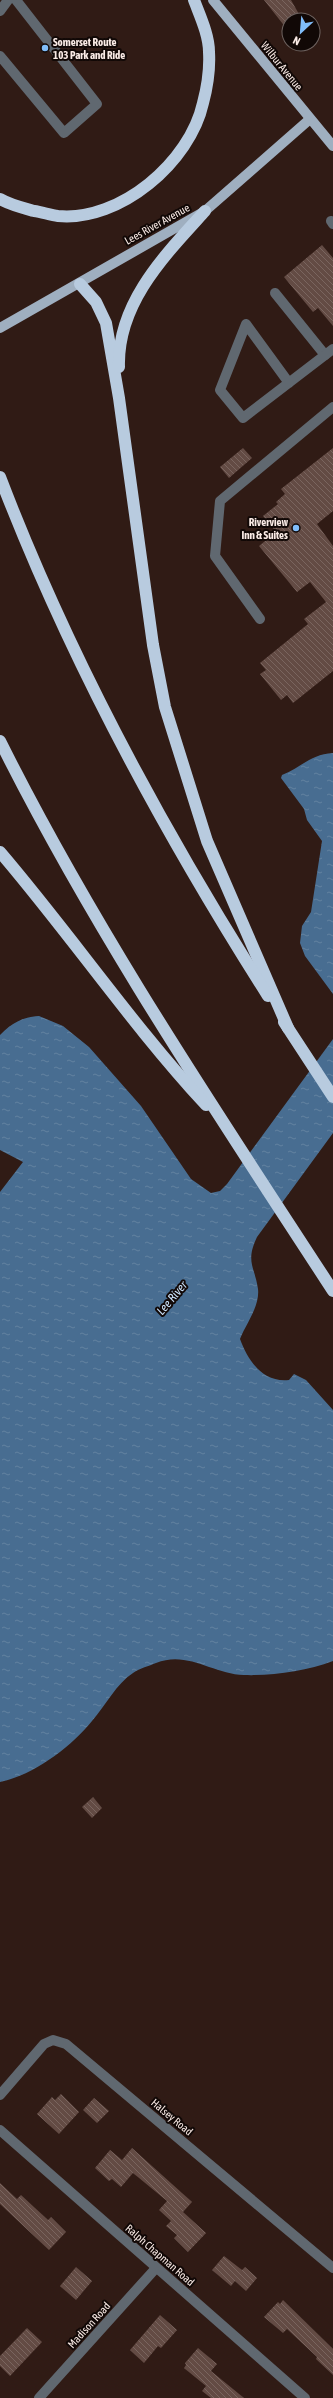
<svg xmlns="http://www.w3.org/2000/svg" width="333" height="2398" font-family="'Asap Condensed',sans-serif">
	<defs>
		<pattern id="water-ripples" width="26" height="14" patternUnits="userSpaceOnUse"><rect width="26" height="14" fill="#486d91"/><path d="M2 4q2-2 4 0t4 0M15 11q2-2 4 0t4 0" fill="none" stroke="#6382a0"/></pattern>
		<pattern id="building-back-hatch" width="6" height="6" patternUnits="userSpaceOnUse"><rect width="6" height="6" fill="#634b44"/><path d="M-1 5l2 2M0 0l6 6M5-1l2 2" fill="none" stroke="#7a655f"/></pattern>
	</defs>
	<rect width="100%" height="100%" fill="#301b15"/>
	<g fill="url(#water-ripples)">
		<path d="M333 753V994L305 956 300 943 302 926 311 912 322 841 307 820 304 809 281 778 282 775C302 767 311 754 333 753Z"/>
		<path d="M39 1016 63 1026 89 1047 141 1106 191 1179 211 1193 220 1191 227 1184 333 1039V1133L257 1237C245 1262 255 1267 258 1289 260 1306 246 1324 240 1339 248 1361 263 1383 289 1380L294 1374 306 1380 333 1410V1661C306 1671 273 1676 244 1675 213 1674 187 1650 156 1663 149 1666 140 1668 133 1673 116 1684 106 1705 92 1721 71 1747 34 1775 0 1782V1192L23 1162 0 1150V1035C12 1023 22 1017 39 1016Z"/>
	</g>
	<g fill="url(#building-back-hatch)">
		<polygon points="264,0 291,0 300,16 296,20 289,20 289,26 286,28"/>
		<polygon points="322,245 333,258 333,326 318,308 313,312 284,277"/>
		<polygon points="243,448 252,458 229,478 220,467"/>
		<polygon points="333,448 333,511 317,524 333,546 333,671 293,703 287,695 281,700 260,674 266,670 260,663 308,624 304,619 326,602 310,582 297,592 259,546 276,532 263,516 278,504 276,502 285,494 281,489"/>
		<polygon points="93,1797 102,1808 92,1818 82,1807"/>
		<polygon points="61,2094 79,2112 59,2134 37,2114 52,2097 55,2100"/>
		<polygon points="94,2098 109,2111 97,2123 83,2110"/>
		<polygon points="132,2148 192,2202 183,2212 206,2233 188,2252 174,2238 177,2235 166,2226 171,2221 159,2210 167,2201 133,2173 121,2187 112,2179 109,2181 95,2168 110,2150 122,2160"/>
		<polygon points="0,2183 17,2199 21,2195 48,2220 51,2217 66,2232 49,2250 0,2204"/>
		<polygon points="224,2256 242,2270 245,2267 257,2278 246,2291 235,2281 231,2286 212,2270"/>
		<polygon points="76,2267 92,2281 76,2300 60,2286"/>
		<polygon points="283,2300 333,2349 333,2375 316,2359 317,2357 287,2329 283,2333 264,2317 278,2302 280,2304"/>
		<polygon points="160,2315 177,2330 161,2348 158,2346 144,2363 130,2350"/>
		<polygon points="27,2328 42,2342 10,2376 0,2366 0,2356"/>
		<polygon points="198,2348 217,2364 211,2371 244,2398 211,2398 202,2391 206,2386 184,2368 186,2365 185,2363"/>
	</g>
	<g fill="none" stroke-linecap="round" stroke-linejoin="round">
		<g stroke="#606870" stroke-width="10">
			<polyline points="0,11 8,0"/>
			<polyline points="0,56 64,133 97,104 16,0"/>
			<polyline points="331,221 333,224"/>
			<polyline points="275,293 325,355"/>
			<polyline points="289,383 246,324 220,390 243,418 333,349"/>
			<polyline points="260,619 215,556 220,501 333,407"/>
			<polyline points="0,2095 44,2044 53,2040 66,2044 333,2268"/>
			<polyline points="0,2130 305,2398"/>
			<polyline points="39,2398 156,2268"/>
		</g>
		<g stroke="#9fafc0" stroke-width="10">
			<polyline points="213,0 333,146"/>
			<polyline points="0,328 205,211 310,119"/>
		</g>
		<g stroke="#b8cbdf" stroke-width="12">
			<path d="M0 199C10 205 23 208 34 211 42 212 50 215 58 216 120 222 190 162 203 103 207 88 210 69 209 52 209 35 200 16 194 0"/>
			<polyline points="80,284 96,302 106,323 119,398 153,645 165,707 207,841 288,1028"/>
			<path d="M119 367C117 303 165 255 205 211"/>
			<path d="M0 477C70 660 163 831 268 996"/>
			<path d="M0 741C96 933 216 1111 333 1291"/>
			<path d="M0 852C71 935 132 1025 206 1105"/>
			<polyline points="284,1022 333,1097"/>
		</g>
	</g>
	<g fill="#80bdfa" stroke="#110806" stroke-width="1.5">
		<circle cx="45" cy="48" r="4"/>
		<circle cx="296" cy="528" r="4"/>
	</g>
	<g text-anchor="middle" dominant-baseline="central" stroke-width="4" stroke-linejoin="round" paint-order="stroke">
		<g font-size="11" font-weight="bold" fill="#faebe6" stroke="#110806" text-anchor="start">
			<text x="53" y="42">Somerset Route<tspan x="53" dy="13">103 Park and Ride</tspan></text>
			<text x="288" y="522" text-anchor="end">Riverview<tspan x="288" dy="13">Inn &amp; Suites</tspan></text>
		</g>
		<g font-size="11" fill="#faebe6" stroke="#110806">
			<text transform="translate(282 66) rotate(51)">Wilbur Avenue</text>
			<text transform="translate(157 224) rotate(-29)">Lees River Avenue</text>
			<text transform="translate(172 2117) rotate(40)">Halsey Road</text>
			<text transform="translate(160 2255) rotate(41)">Ralph Chapman Road</text>
			<text transform="translate(89 2325) rotate(-48)">Madison Road</text>
		</g>
		<g font-size="12" font-style="italic" fill="#cce3fb" stroke="#110806">
			<text transform="translate(172 1298) rotate(-50)">Lee River</text>
		</g>
	</g>
	<g transform="translate(301 32) rotate(206)"><circle r="19" fill="#110806" stroke="#6e6360"/>
	<path d="M0-3L7 15L0 10L-7 15Z" fill="#80bdfa"/>
	<text y="-6" font-size="11" font-weight="bold" text-anchor="middle" fill="#faebe6">N</text>
	</g>
</svg>
